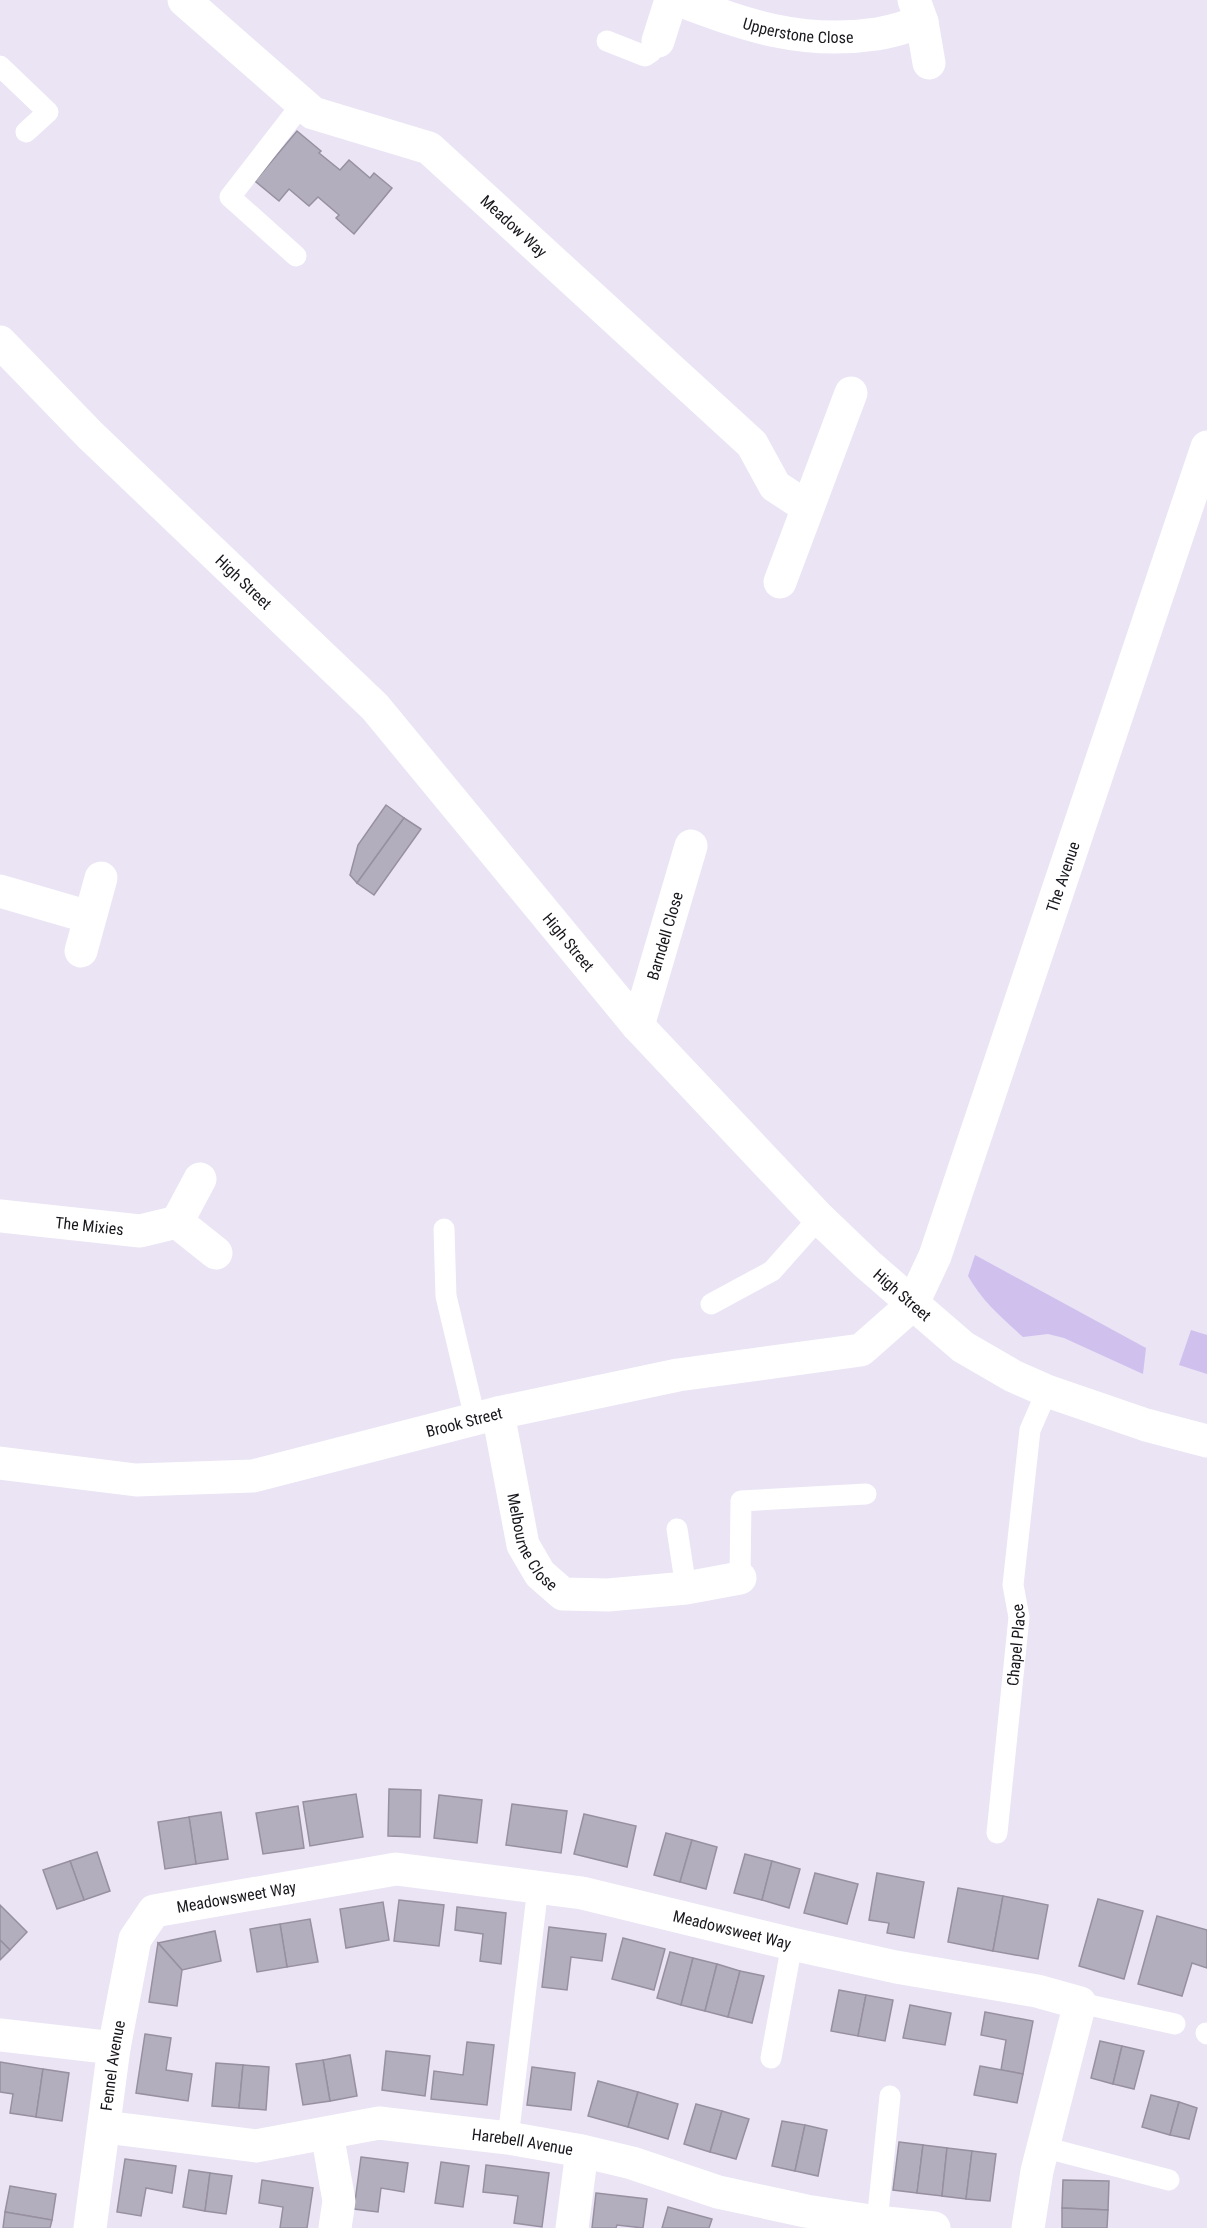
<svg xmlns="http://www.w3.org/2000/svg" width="1207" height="2228" font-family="'Roboto Condensed',sans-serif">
	<rect width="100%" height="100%" fill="#eae4f5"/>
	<g fill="#d0c0ee">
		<path d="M975 1255 1146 1348 1143 1374 1064 1338 1048 1334 1023 1337C1002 1318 982 1301 968 1276Z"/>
		<polygon points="1191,1330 1207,1335 1207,1374 1179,1365"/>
	</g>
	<g fill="#b3aebe" stroke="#9690a0" stroke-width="1.5">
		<polygon points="297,131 321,151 319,153 340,170 349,160 370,178 374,173 392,188 354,234 336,218 339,215 318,197 309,206 289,189 279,201 255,181"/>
		<polygon points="386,805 404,818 357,883 350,875 358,845"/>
		<polygon points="404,818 421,829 374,895 357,883"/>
		<polygon points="389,1789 421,1790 420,1837 388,1836"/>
		<polygon points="356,1794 363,1837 310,1846 303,1802"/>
		<polygon points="439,1795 482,1800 477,1843 434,1838"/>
		<polygon points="512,1804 567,1811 561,1853 506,1845"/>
		<polygon points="298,1806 304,1848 263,1854 256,1813"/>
		<polygon points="221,1812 228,1859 196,1864 189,1817"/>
		<polygon points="584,1814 636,1826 627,1867 574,1854"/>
		<polygon points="189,1817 196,1864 165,1869 158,1822"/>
		<polygon points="666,1833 692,1840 680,1882 654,1875"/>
		<polygon points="692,1840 717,1847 706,1889 680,1882"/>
		<polygon points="97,1852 110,1891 84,1900 70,1861"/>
		<polygon points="745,1854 772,1861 762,1900 734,1893"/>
		<polygon points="70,1861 84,1900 57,1909 43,1870"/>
		<polygon points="772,1861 800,1869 789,1908 762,1900"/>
		<polygon points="815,1873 858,1884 847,1924 804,1913"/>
		<polygon points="877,1873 924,1882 914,1938 887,1933 889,1923 869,1920"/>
		<polygon points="958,1888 1003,1896 993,1951 948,1942"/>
		<polygon points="1003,1896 1048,1905 1038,1959 993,1951"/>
		<polygon points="1098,1899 1143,1911 1124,1979 1079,1966"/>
		<polygon points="399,1900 444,1905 439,1946 394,1941"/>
		<polygon points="383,1902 389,1940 346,1948 340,1909"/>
		<polygon points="0,1905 27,1932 10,1950 0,1940"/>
		<polygon points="457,1907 506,1913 501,1964 480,1961 483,1934 455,1930"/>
		<polygon points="1157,1916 1207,1930 1207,1968 1192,1963 1182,1996 1138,1984"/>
		<polygon points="310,1919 318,1962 287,1967 280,1924"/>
		<polygon points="280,1924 287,1967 257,1972 250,1929"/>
		<polygon points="549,1927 606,1934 602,1961 571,1957 567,1990 542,1987"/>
		<polygon points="215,1931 221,1961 182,1970 158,1943"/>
		<polygon points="623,1938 665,1949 654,1990 612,1979"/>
		<polygon points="0,1940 10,1950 0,1960"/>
		<polygon points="158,1943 182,1970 177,2006 149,2002"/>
		<polygon points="670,1952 693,1958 681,2005 657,1998"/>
		<polygon points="693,1958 717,1964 705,2011 681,2005"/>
		<polygon points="717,1964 740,1971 728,2017 705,2011"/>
		<polygon points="740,1971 764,1976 752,2023 728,2017"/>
		<polygon points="839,1990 866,1995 858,2036 831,2031"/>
		<polygon points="866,1995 893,2000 885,2041 858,2036"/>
		<polygon points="910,2005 951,2013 945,2045 903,2038"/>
		<polygon points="985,2012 1033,2021 1023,2074 1001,2070 1006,2040 981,2035"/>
		<polygon points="145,2034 171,2038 166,2070 192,2074 188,2101 136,2093"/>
		<polygon points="1100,2041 1122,2046 1113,2084 1091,2078"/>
		<polygon points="467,2042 494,2045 487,2105 431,2099 434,2071 463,2075"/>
		<polygon points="1122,2046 1144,2051 1134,2089 1113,2084"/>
		<polygon points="386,2051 430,2056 425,2096 382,2090"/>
		<polygon points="350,2055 357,2096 330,2101 323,2060"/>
		<polygon points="323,2060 330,2101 303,2105 296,2064"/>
		<polygon points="0,2062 43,2069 36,2117 10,2113 13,2094 0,2092"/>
		<polygon points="216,2063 243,2065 239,2108 212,2106"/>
		<polygon points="243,2065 269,2067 266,2110 239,2108"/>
		<polygon points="980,2066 1023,2074 1017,2103 974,2095"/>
		<polygon points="532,2067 575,2073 571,2110 527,2105"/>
		<polygon points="43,2069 69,2073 62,2121 36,2117"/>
		<polygon points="598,2081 638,2092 628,2127 588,2116"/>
		<polygon points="638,2092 678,2104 668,2139 628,2127"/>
		<polygon points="1151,2095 1179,2102 1170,2135 1142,2127"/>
		<polygon points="1179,2102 1197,2108 1189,2139 1170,2135"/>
		<polygon points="696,2104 722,2111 710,2152 684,2144"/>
		<polygon points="722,2111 749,2119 736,2159 710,2152"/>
		<polygon points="782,2121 805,2125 795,2171 772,2166"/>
		<polygon points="805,2125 827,2130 818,2176 795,2171"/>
		<polygon points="899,2142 923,2145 917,2193 893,2190"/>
		<polygon points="923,2145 947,2148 942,2196 917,2193"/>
		<polygon points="947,2148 972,2151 966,2199 942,2196"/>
		<polygon points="972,2151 996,2154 990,2201 966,2199"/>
		<polygon points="361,2157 408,2163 404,2192 381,2188 378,2212 354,2209"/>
		<polygon points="125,2159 176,2166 172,2193 146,2188 141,2216 117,2212"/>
		<polygon points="441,2162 469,2166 463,2207 435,2203"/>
		<polygon points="486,2165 549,2173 542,2227 514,2223 518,2196 483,2192"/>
		<polygon points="189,2170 210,2173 205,2211 183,2207"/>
		<polygon points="210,2173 232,2176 226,2214 205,2211"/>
		<polygon points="262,2180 313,2188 307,2228 280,2228 283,2207 259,2203"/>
		<polygon points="1063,2180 1109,2181 1108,2210 1062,2208"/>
		<polygon points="10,2186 56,2194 52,2220 5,2212"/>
		<polygon points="596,2193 647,2199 643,2228 617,2225 616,2228 592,2228"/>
		<polygon points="668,2207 712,2219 709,2228 662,2228"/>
		<polygon points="1062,2208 1108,2210 1107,2228 1062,2228"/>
		<polygon points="5,2212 52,2220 50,2228 3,2228"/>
	</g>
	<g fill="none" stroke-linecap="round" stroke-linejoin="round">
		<g stroke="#fff" stroke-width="21">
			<polyline points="607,41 645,56 651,52 658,41"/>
			<polyline points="0,66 48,112 26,132"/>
			<polyline points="296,256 230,197 302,104"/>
			<polyline points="444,1229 446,1296 475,1418"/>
			<polyline points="711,1304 772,1271 819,1218"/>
			<polyline points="677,1529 686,1588"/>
			<polyline points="740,1578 741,1501 866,1494"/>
			<path id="s1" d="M997 1833 1019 1617 1013 1585 1030 1430 1047 1391"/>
			<polyline points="1080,2003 1175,2024"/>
			<polyline points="1206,2033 1207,2034"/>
			<polyline points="771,2058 792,1944"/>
			<polyline points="508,2138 538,1887"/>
			<polyline points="1043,2147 1169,2180"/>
			<polyline points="877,2222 890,2096"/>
		</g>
		<g stroke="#fff" stroke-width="33">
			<path id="s2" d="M184 0 313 113 429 148 752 444 775 486 807 507"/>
			<path id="s3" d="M679 0C748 26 802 45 877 34 892 32 908 26 922 22"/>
			<polyline points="914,0 922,22 929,63"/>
			<polyline points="658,41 671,0"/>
			<polyline points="780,582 851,393"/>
			<polyline points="0,891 89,917"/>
			<polyline points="81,951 101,878"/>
			<path id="s4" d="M638 1026 691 846"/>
			<path id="s5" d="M0 1216 140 1231 177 1222 200 1179"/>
			<polyline points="177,1222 216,1253"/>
			<path id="s6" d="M498 1413 523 1545 540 1574 563 1594 608 1595 686 1588 740 1578"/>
			<path id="s7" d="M0 1463 136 1480 253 1476 498 1413 678 1375 861 1350 912 1305 935 1256 1207 447"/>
			<polyline points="0,2035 114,2048"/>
			<path id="s8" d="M105 2127 256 2146 379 2123 508 2138 582 2151 632 2163 718 2192 806 2211 877 2222 934 2228"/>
			<polyline points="327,2133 339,2201 335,2228"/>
			<path id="s9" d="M90 2228 114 2048 135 1939 154 1911 396 1869 582 1893 792 1944 896 1967 1037 1991 1080 2003 1037 2171 1028 2228"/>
			<polyline points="572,2228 582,2151"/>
		</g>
		<path stroke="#fff" stroke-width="33" id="s10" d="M0 342 90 435 375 707 638 1026 819 1218 867 1264 963 1347 1013 1376 1047 1391 1146 1425 1207 1441"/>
	</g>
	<g text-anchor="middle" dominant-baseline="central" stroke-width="4.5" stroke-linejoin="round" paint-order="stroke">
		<g font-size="16" fill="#19171d" stroke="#eae4f5">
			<text stroke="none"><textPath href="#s3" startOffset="124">Upperstone Close</textPath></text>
			<text stroke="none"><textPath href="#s2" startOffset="408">Meadow Way</textPath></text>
			<text stroke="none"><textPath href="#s10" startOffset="342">High Street</textPath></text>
			<text stroke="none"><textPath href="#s7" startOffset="1398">The Avenue</textPath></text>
			<text stroke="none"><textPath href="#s4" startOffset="94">Barndell Close</textPath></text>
			<text stroke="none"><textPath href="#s10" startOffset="828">High Street</textPath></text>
			<text stroke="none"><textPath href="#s5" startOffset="90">The Mixies</textPath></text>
			<text stroke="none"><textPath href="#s10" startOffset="1314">High Street</textPath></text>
			<text stroke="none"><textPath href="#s7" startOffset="472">Brook Street</textPath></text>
			<text stroke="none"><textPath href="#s6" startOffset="135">Melbourne Close</textPath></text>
			<text stroke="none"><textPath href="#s1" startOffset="189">Chapel Place</textPath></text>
			<text stroke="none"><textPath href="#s9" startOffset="410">Meadowsweet Way</textPath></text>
			<text stroke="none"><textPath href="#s9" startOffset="914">Meadowsweet Way</textPath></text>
			<text stroke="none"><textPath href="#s9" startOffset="164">Fennel Avenue</textPath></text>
			<text stroke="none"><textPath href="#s8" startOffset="422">Harebell Avenue</textPath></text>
		</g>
	</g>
</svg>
